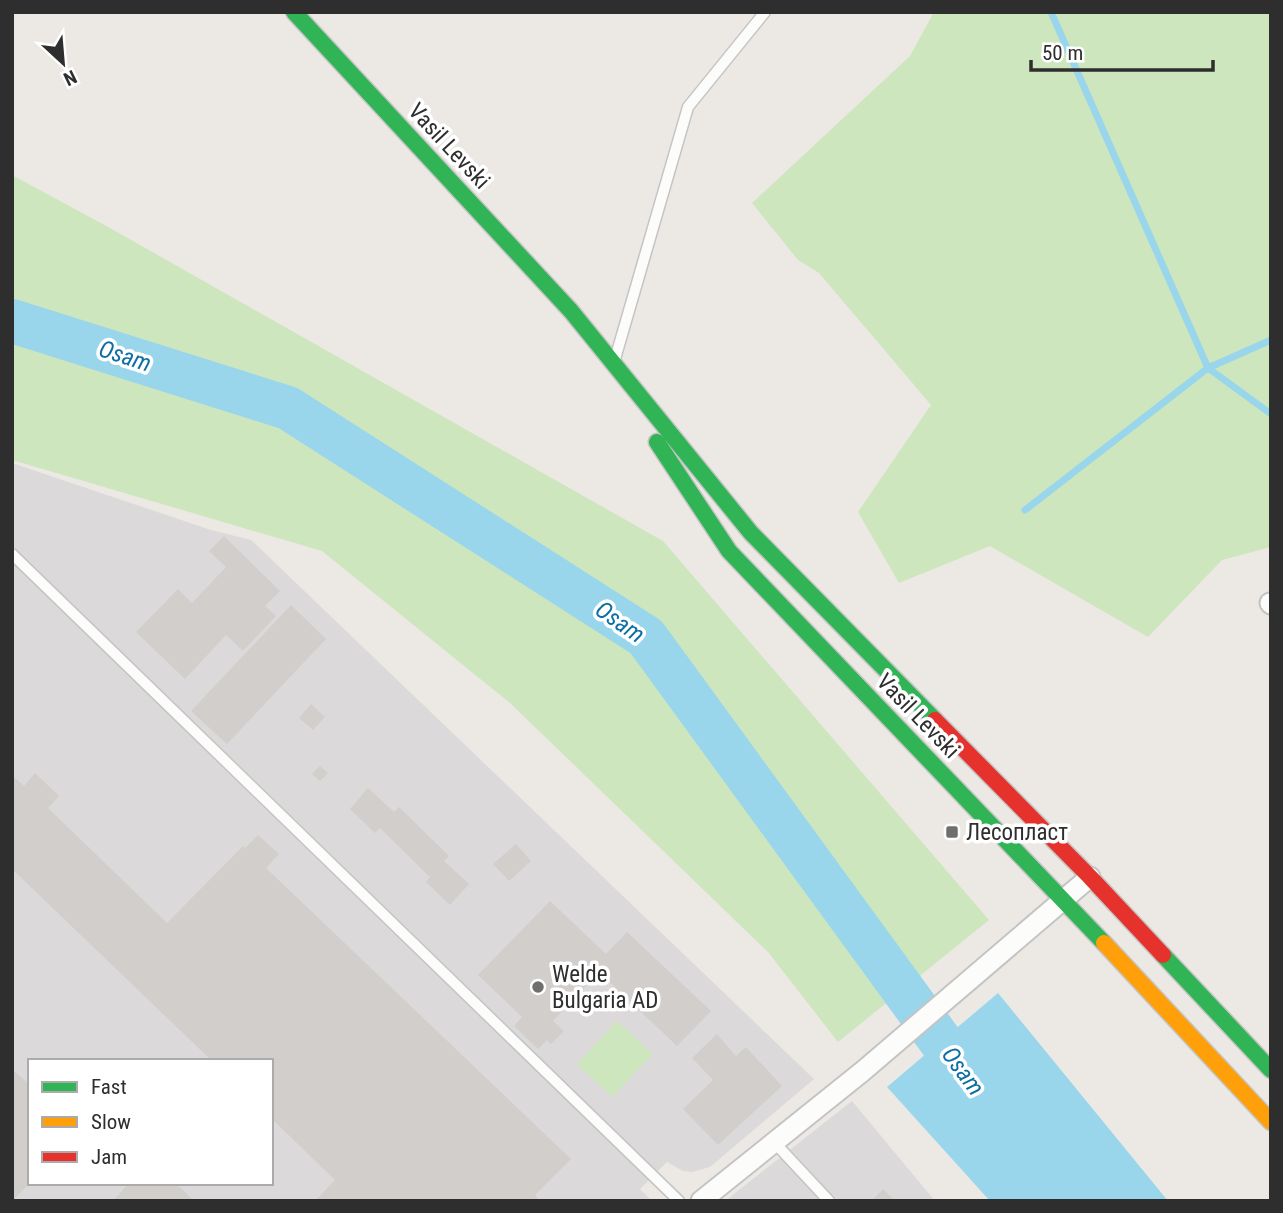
<svg xmlns="http://www.w3.org/2000/svg" width="1283" height="1213" font-family="'Roboto Condensed',sans-serif">
	<rect width="100%" height="100%" fill="#ece8e4"/>
	<g fill="#dcd9db" fill-rule="evenodd">
		<path d="M12 463 211 530 251 540 814 1079 710 1167 692 1172 683 1171 667 1162 640 1189 652 1201H12ZM30 1061H271V1183H30Z"/>
		<polygon points="852,1101 935,1201 725,1201"/>
	</g>
	<g fill="#cee6be">
		<polygon points="934,12 1271,12 1271,547 1222,560 1148,637 990,546 899,583 858,512 931,405 819,273 798,260 752,203 910,56"/>
		<polygon points="12,175 110,228 663,541 989,920 838,1042 768,952 510,703 322,551 12,460"/>
		<polygon points="617,1021 653,1054 612,1097 577,1064"/>
	</g>
	<polygon fill="#99d6ec" points="998,993 1168,1201 990,1201 887,1087"/>
	<g fill="none" stroke-linecap="round" stroke-linejoin="round">
		<g stroke="#99d6ec" stroke-width="7">
			<polyline points="1271,340 1208,368 1271,414"/>
			<polyline points="1025,510 1208,368 1051,12"/>
		</g>
		<polyline stroke="#99d6ec" stroke-width="44" points="12,321 288,408 646,637 977,1091"/>
	</g>
	<g fill="#d1cecb">
		<polygon points="224,536 280,591 265,606 276,616 243,651 226,635 185,679 136,632 178,589 192,603 226,567 209,551"/>
		<polygon points="291,605 326,639 227,744 191,711"/>
		<polygon points="311,704 325,717 313,730 299,718"/>
		<polygon points="320,766 328,773 320,781 312,774"/>
		<polygon points="35,773 59,796 48,808 167,923 243,846 245,848 258,835 279,854 266,868 571,1159 535,1195 540,1201 315,1201 335,1180 271,1118 271,1061 212,1061 12,869 12,775 24,786"/>
		<polygon points="368,788 394,812 399,807 449,856 444,861 469,884 450,905 426,882 430,877 380,828 375,833 350,809"/>
		<polygon points="516,844 531,861 509,881 493,864"/>
		<polygon points="550,901 606,954 627,932 711,1011 677,1046 599,972 553,1021 564,1031 551,1044 547,1040 538,1049 514,1026 522,1017 478,975"/>
		<polygon points="717,1034 736,1056 746,1047 782,1086 718,1145 683,1109 713,1080 692,1058"/>
		<polygon points="12,1069 30,1085 30,1183 12,1201"/>
		<polygon points="129,1183 176,1183 194,1201 113,1201"/>
		<polygon points="883,1189 895,1201 872,1201"/>
	</g>
	<g fill="none" stroke-linecap="round" stroke-linejoin="round">
		<defs>
			<g id="lane">
				<polyline points="615,359 688,107 765,12"/>
				<polyline points="12,554 679,1201"/>
				<polyline points="774,1142 829,1201"/>
			</g>
			<g id="street">
				<polyline points="1270,603 1271,604"/>
				<polyline points="701,1201 863,1071 1090,877"/>
			</g>
			<g id="fast">
				<polyline points="294,12 571,311 751,533 935,720"/>
				<polyline points="657,442 729,551 1104,943"/>
				<polyline points="1163,955 1271,1070"/>
			</g>
			<polyline id="slow" points="1104,943 1271,1122"/>
			<polyline id="jam" points="935,720 1090,877 1163,955"/>
		</defs>
		<use href="#lane" stroke="#c5c4c5" stroke-width="13"/>
		<use href="#street" stroke="#c5c4c5" stroke-width="23"/>
		<use href="#fast" stroke="#c5c4c5" stroke-width="19"/>
		<use href="#slow" stroke="#c5c4c5" stroke-width="19"/>
		<use href="#jam" stroke="#c5c4c5" stroke-width="19"/>
		<use href="#lane" stroke="#fcfcfb" stroke-width="10"/>
		<use href="#street" stroke="#fcfcfb" stroke-width="19"/>
		<use href="#fast" stroke="#30b455" stroke-width="16"/>
		<use href="#slow" stroke="#ff9f0a" stroke-width="16"/>
		<use href="#jam" stroke="#e5322d" stroke-width="16"/>
	</g>
	<g fill="#706f6e" stroke="#fff" stroke-width="2.5">
		<rect x="945" y="825" width="14" height="14" rx="3.5"/>
		<circle cx="538" cy="987" r="7"/>
	</g>
	<g text-anchor="middle" dominant-baseline="central" stroke-width="7" stroke-linejoin="round" paint-order="stroke">
		<g font-size="23" fill="#2e2e2e" stroke="#fff">
			<text transform="translate(449 146) rotate(47)">Vasil Levski</text>
			<text transform="translate(918 716) rotate(46)">Vasil Levski</text>
		</g>
		<g font-size="23" fill="#2e2e2e" stroke="#fff" text-anchor="start">
			<text x="966" y="832">Лесопласт</text>
			<text x="552" y="974">Welde<tspan x="552" dy="26">Bulgaria AD</tspan></text>
		</g>
		<g font-size="24" font-style="italic" fill="#0d6fa3" stroke="#fff">
			<text transform="translate(125 356) rotate(18)">Osam</text>
			<text transform="translate(620 622) rotate(35)">Osam</text>
			<text transform="translate(963 1071) rotate(54)">Osam</text>
		</g>
	</g>
	<rect width="1283" height="1213" fill="none" stroke="#2e2e2e" stroke-width="28"/>
	<rect x="28" y="1059" width="245" height="126" fill="#ffffff" stroke="#ababab" stroke-width="2"/>
	<rect x="42" y="1082" width="35" height="10" fill="#30b455" stroke="#ababab" stroke-width="2"/>
	<text x="91" y="1094" font-size="21" fill="#2e2e2e">Fast</text>
	<rect x="42" y="1117" width="35" height="10" fill="#ff9f0a" stroke="#ababab" stroke-width="2"/>
	<text x="91" y="1129" font-size="21" fill="#2e2e2e">Slow</text>
	<rect x="42" y="1152" width="35" height="10" fill="#e5322d" stroke="#ababab" stroke-width="2"/>
	<text x="91" y="1164" font-size="21" fill="#2e2e2e">Jam</text>
	<g transform="translate(63 63) rotate(154)" stroke="#ffffff" stroke-width="5" paint-order="stroke">
	<path d="M0-5L12 26L0 18L-12 26Z" fill="#2e2e2e"/>
	<text y="-10" font-size="19" font-weight="bold" text-anchor="middle" fill="#2e2e2e">N</text>
	</g>
	<path d="M1031 60v10h182v-10" fill="none" stroke="#2e2e2e" stroke-width="3.5"/>
	<text x="1042" y="60" font-size="21" fill="#2e2e2e" stroke="#ffffff" stroke-width="5" paint-order="stroke">50 m</text>
</svg>
